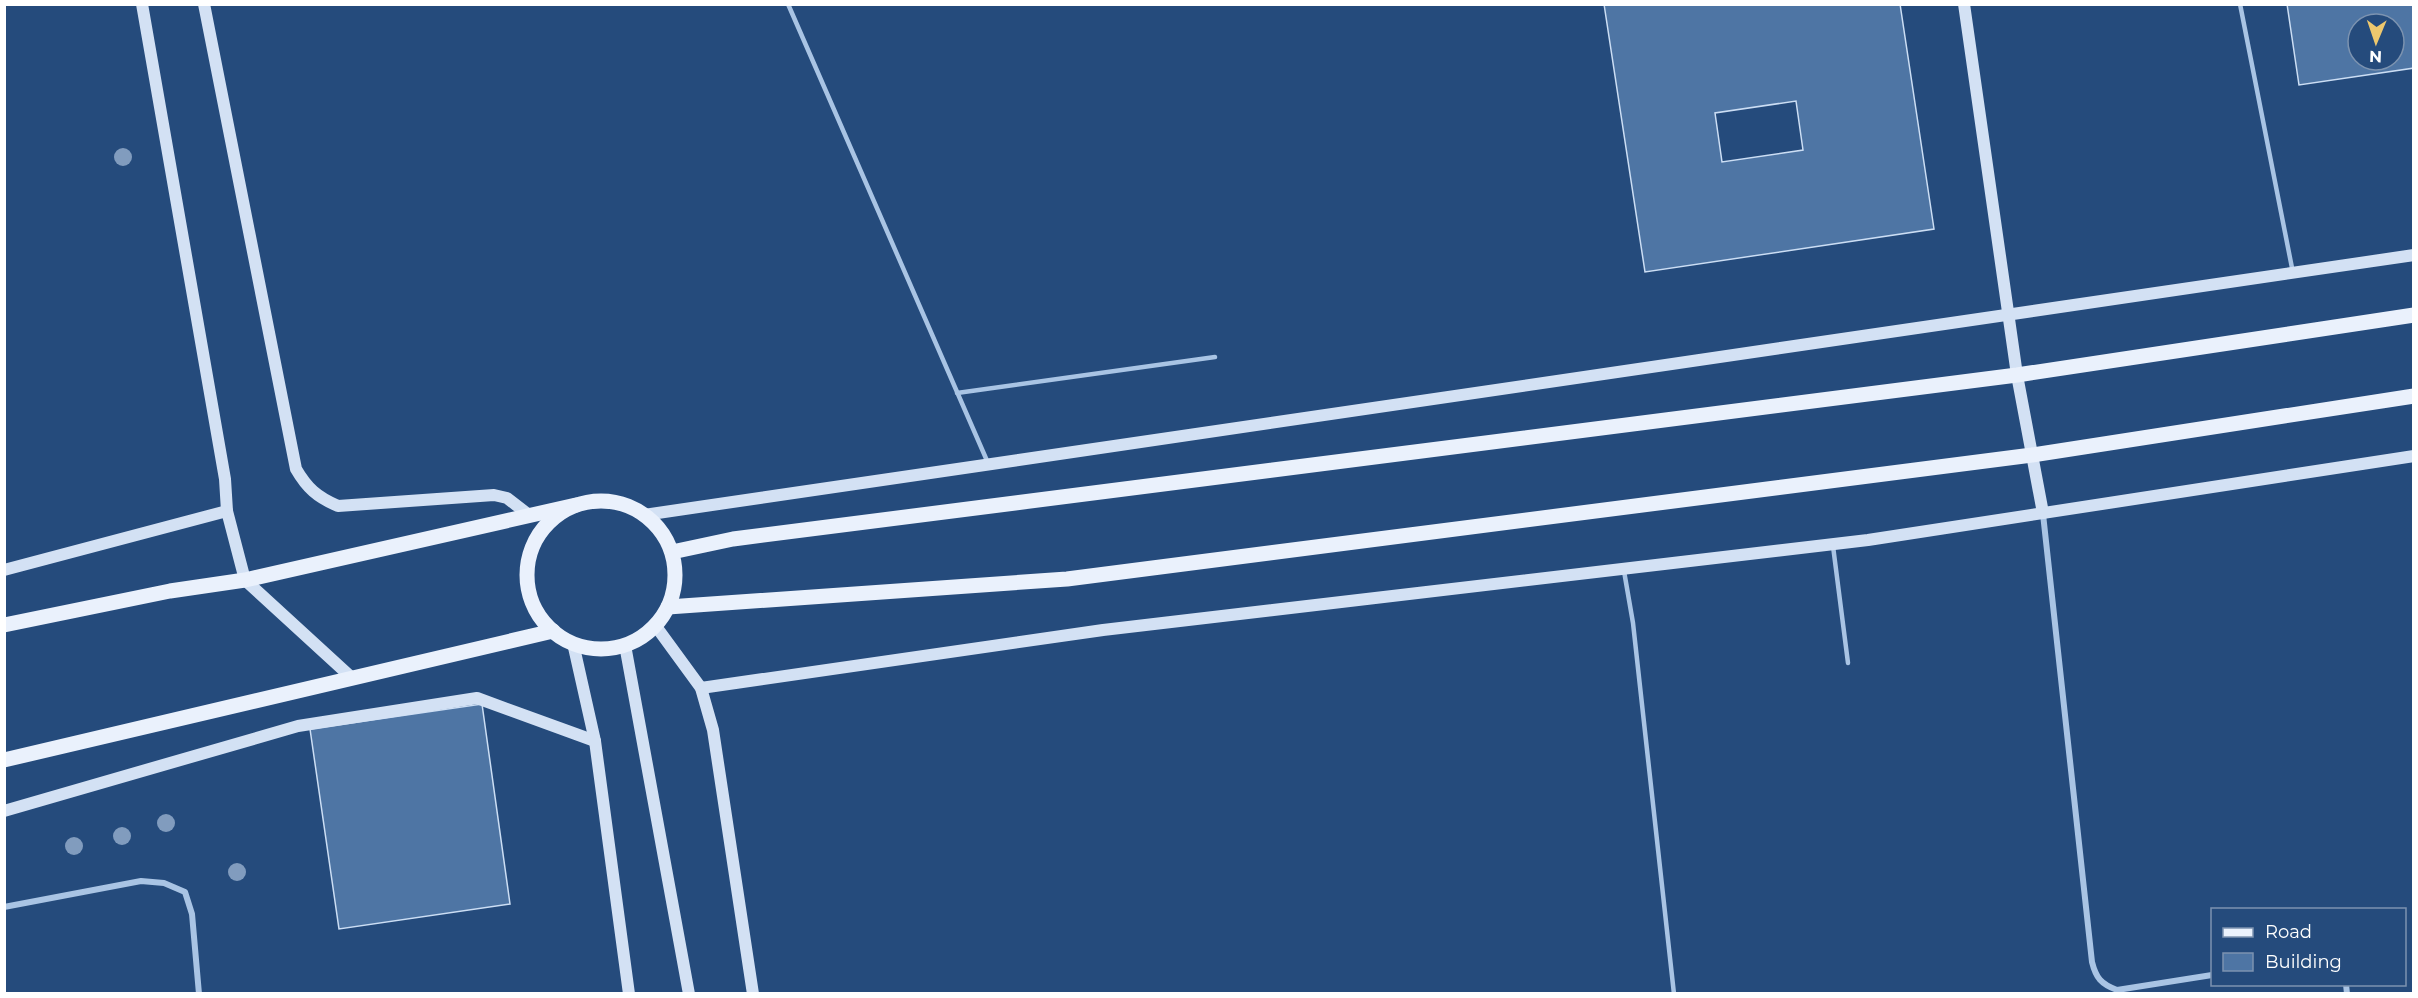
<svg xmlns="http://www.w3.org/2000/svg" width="2418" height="998" font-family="Montserrat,sans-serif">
	<rect width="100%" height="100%" fill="#254b7c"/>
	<g fill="#4e75a4" stroke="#ccdef4" stroke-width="1.5" fill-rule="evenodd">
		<path d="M1604 4H1900L1934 229 1645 272ZM1796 101 1803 150 1722 162 1715 113Z"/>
		<path d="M2287 4H2413L2414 68 2299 85ZM2358 24H2394V60H2358Z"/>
		<polygon points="482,704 510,904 339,929 310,729"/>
	</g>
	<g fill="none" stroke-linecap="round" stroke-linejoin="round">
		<g stroke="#a9c4e4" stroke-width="4.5">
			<polyline points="788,4 988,463"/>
			<polyline points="2240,4 2293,273"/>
			<polyline points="957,393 1215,357"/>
			<polyline points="1833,546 1848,663"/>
			<polyline points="1624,571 1633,623 1674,994"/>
		</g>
		<g stroke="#a9c4e4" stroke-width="6">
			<path d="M2043 514 2092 962C2096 978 2101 984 2117 990L2212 975"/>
			<polyline points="4,907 141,881 164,883 185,892 192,914 199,994"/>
			<polyline points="2346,984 2347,994"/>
		</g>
		<g stroke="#d3e1f4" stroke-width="12">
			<polyline points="142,4 225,479 227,511 245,580 352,678"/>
			<path d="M204 4 296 469C307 488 317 497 338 506L494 495 507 498 529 515"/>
			<polyline points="1964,4 2017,375 2043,513"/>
			<polyline points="644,515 2414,255"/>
			<polyline points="4,570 227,511"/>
			<polyline points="655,625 701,688 713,730 753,994"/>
			<polyline points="573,643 595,741 629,994"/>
			<polyline points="625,645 689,994"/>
			<polyline points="701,688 1103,630 1868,540 2414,456"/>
			<polyline points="4,811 298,726 477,698 595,741"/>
		</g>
		<g stroke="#eaf1fc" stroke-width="15">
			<circle cx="601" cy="575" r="74"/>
			<polyline points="672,552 733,539 2017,375 2414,315"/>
			<polyline points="668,607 1067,579 2032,455 2414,396"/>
			<polyline points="4,625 170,591 245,580 576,505"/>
			<polyline points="4,760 553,631"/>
		</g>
	</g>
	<g fill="#819cbe">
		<circle cx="123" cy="157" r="9"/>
		<circle cx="166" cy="823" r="9"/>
		<circle cx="122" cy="836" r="9"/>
		<circle cx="74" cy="846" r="9"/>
		<circle cx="237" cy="872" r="9"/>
	</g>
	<rect width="2418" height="998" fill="none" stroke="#ffffff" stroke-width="12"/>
	<rect x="2211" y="908" width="195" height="78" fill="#254b7c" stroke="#7c93b0" stroke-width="1.5"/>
	<rect x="2223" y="928" width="30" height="9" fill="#eaf1fc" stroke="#7c93b0" stroke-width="1.5"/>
	<text x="2265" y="938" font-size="18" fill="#ffffff">Road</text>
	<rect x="2223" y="953" width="30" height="18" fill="#4e75a4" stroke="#7c93b0" stroke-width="1.5"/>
	<text x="2265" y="968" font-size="18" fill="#ffffff">Building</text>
	<g transform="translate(2376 42) rotate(182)"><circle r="28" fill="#254b7c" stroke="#7c93b0" stroke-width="1.5"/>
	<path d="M0-4.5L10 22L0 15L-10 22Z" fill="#eec86e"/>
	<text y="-9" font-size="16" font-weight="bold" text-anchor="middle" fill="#ffffff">N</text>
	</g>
</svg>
